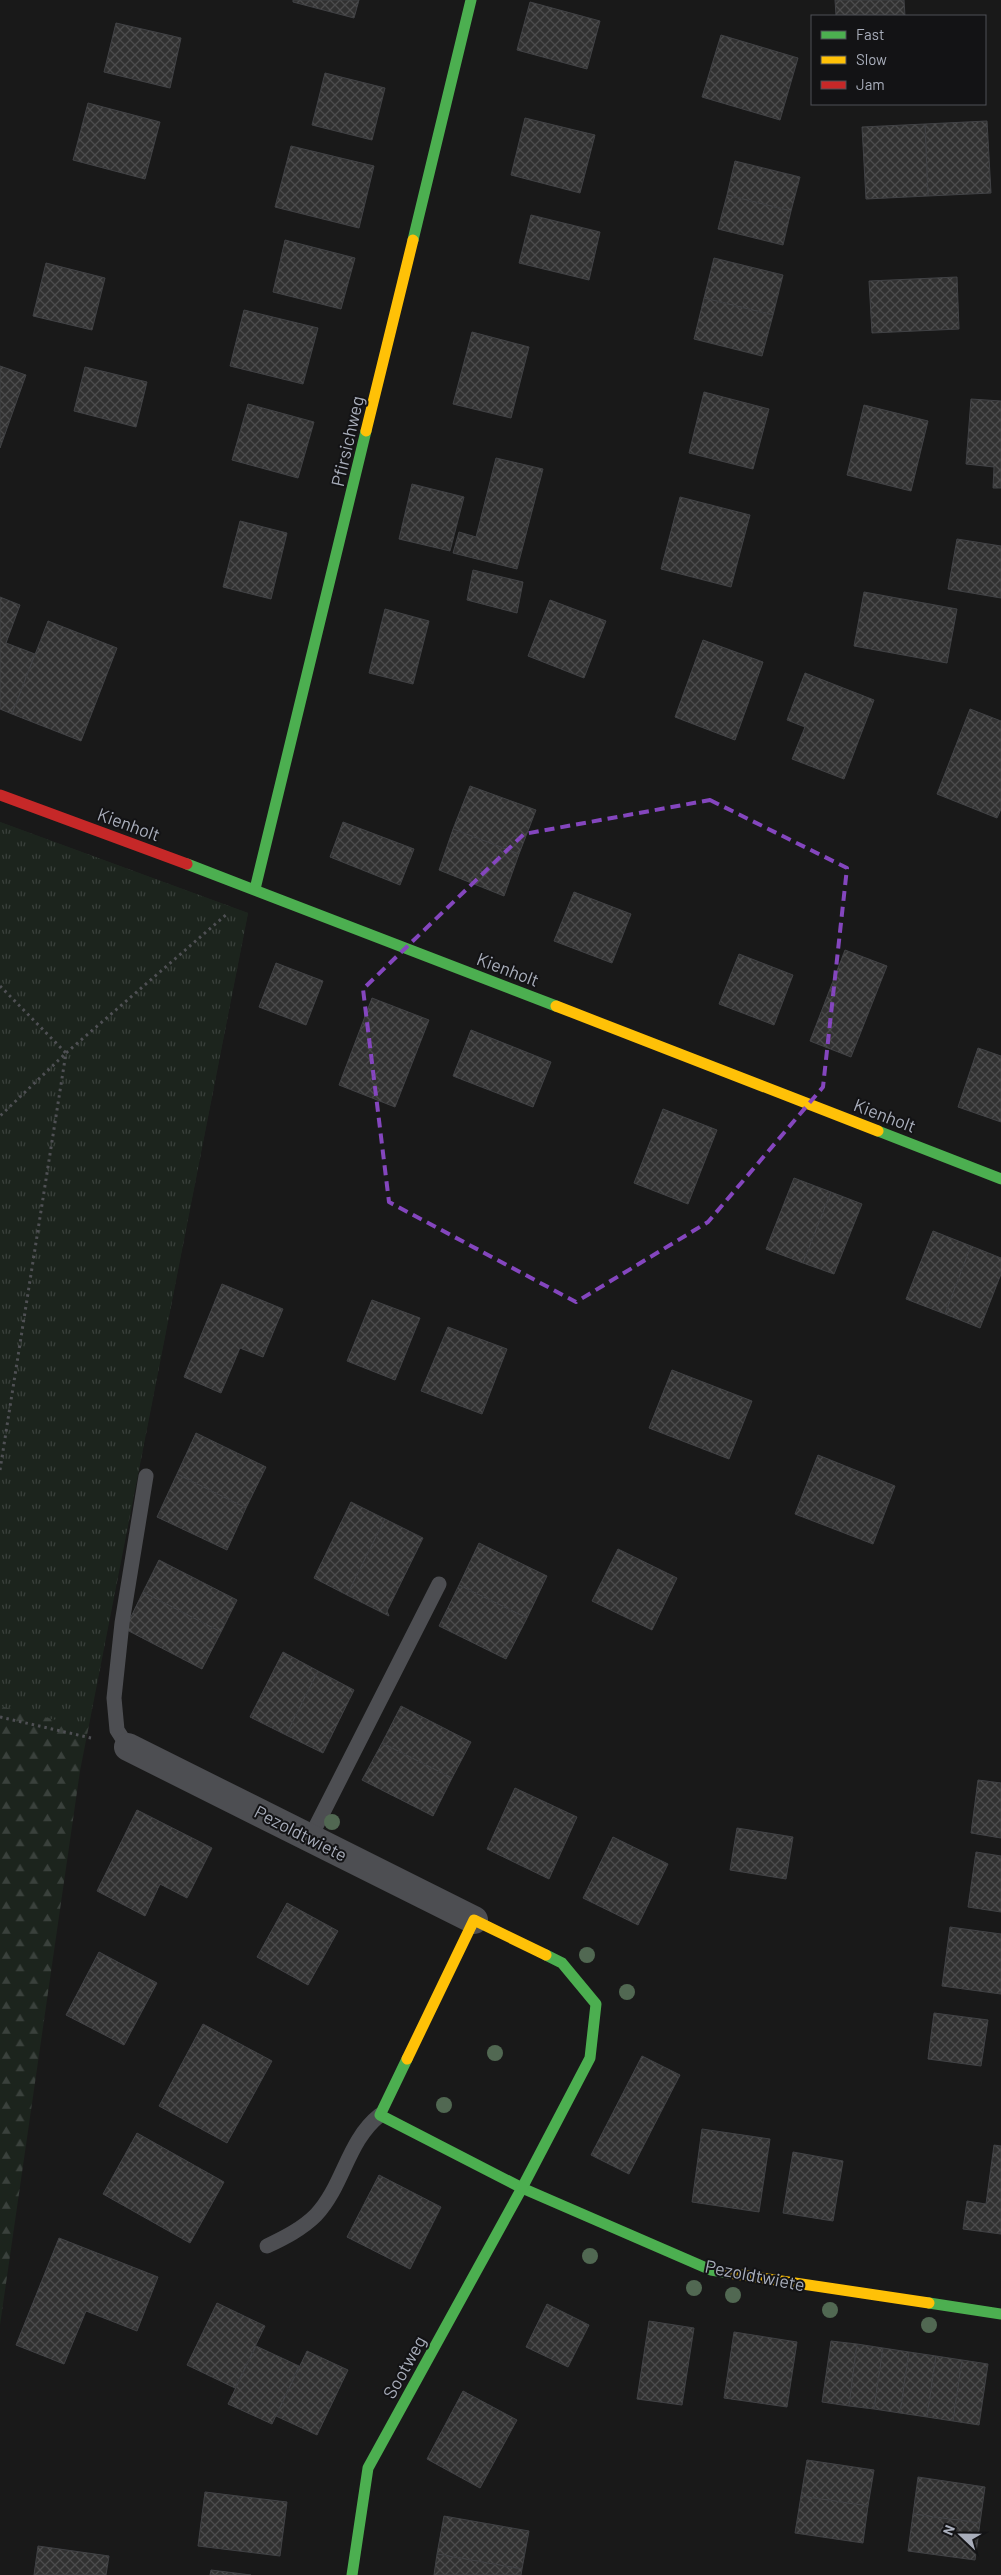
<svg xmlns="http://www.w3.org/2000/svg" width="1001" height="2575" font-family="Barlow,sans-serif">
	<defs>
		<pattern id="forest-firs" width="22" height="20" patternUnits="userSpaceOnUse" patternTransform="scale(1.25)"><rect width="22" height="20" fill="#1c241d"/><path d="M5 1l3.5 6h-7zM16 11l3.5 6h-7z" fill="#3a413c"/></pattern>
		<pattern id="park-tufts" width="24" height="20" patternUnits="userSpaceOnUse" patternTransform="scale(1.25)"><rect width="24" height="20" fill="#1c241d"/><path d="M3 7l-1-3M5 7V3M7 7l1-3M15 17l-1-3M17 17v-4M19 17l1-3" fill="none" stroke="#3a413c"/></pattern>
		<pattern id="building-cross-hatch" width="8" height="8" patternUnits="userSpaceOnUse" patternTransform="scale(1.25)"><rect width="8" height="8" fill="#313131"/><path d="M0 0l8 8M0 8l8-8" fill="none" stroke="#4c4c4d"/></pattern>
	</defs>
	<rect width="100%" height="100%" fill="#191919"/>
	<polygon fill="url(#forest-firs)" points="0,822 248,913 80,1771 0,2325"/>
	<polygon fill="url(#park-tufts)" points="0,822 248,913 88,1728 0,1706"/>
	<g fill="url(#building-cross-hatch)" stroke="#414245">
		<polygon points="293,0 359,0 354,18 293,2"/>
		<polygon points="835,0 904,0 905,16 836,16"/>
		<polygon points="530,2 600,21 587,69 517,50"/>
		<polygon points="116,23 181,38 170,88 104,72"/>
		<polygon points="721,35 798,58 780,120 702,97"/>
		<polygon points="325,73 385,88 372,140 312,125"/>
		<polygon points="88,103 160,122 145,179 73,160"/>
		<polygon points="525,118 595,135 580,193 511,175"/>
		<polygon points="987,121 991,193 928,196 925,124"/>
		<polygon points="925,124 928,196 866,199 862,127"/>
		<polygon points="291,146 374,166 359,228 275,207"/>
		<polygon points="735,161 800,177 791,211 727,195"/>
		<polygon points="727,195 791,211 783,245 718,229"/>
		<polygon points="531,215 600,232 589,280 519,263"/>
		<polygon points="285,240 355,258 341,309 273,292"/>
		<polygon points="714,258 783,275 773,315 704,298"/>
		<polygon points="46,263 105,278 92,330 33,316"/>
		<polygon points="957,277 959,329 872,333 869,281"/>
		<polygon points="704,298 773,315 762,356 694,339"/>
		<polygon points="244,310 318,328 303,384 230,366"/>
		<polygon points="472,332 529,347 511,418 453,404"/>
		<polygon points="0,366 26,375 0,448"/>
		<polygon points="85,367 147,382 136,427 74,411"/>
		<polygon points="704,392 769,409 753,469 689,453"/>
		<polygon points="971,399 1001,401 1001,488 993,488 994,467 966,464"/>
		<polygon points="248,404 314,422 298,478 232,460"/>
		<polygon points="864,405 928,421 911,491 847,475"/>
		<polygon points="496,458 543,469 517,569 453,553 459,532 476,537"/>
		<polygon points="412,484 464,497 450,551 399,539"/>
		<polygon points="680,497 750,515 731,587 661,569"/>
		<polygon points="240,521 287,533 271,599 223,587"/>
		<polygon points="957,539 1001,546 1001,598 948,589"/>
		<polygon points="473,570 523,582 517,613 467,600"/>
		<polygon points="864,592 957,609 947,663 854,646"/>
		<polygon points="0,597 20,605 6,643 35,654 12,714 0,709"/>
		<polygon points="550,600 606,621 584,678 528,656"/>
		<polygon points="385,609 429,621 413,684 369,673"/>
		<polygon points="48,621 117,648 81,741 12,714"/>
		<polygon points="703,640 763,662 735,740 675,717"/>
		<polygon points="805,673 874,700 844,779 792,759 805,727 787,720"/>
		<polygon points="970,709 1001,721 1001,809 997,818 937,794"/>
		<polygon points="470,786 536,810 519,854 453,829"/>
		<polygon points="343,822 414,849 400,885 330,857"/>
		<polygon points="453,829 519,854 504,896 439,870"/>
		<polygon points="574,892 631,914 612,963 554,941"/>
		<polygon points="845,950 887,966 851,1057 810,1041"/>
		<polygon points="739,954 793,975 774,1025 719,1004"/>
		<polygon points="276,963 323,981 306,1025 259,1007"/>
		<polygon points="372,998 429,1020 395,1107 339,1085"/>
		<polygon points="471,1030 551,1062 533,1107 453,1076"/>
		<polygon points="978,1048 1001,1056 1001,1122 958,1107"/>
		<polygon points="663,1109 717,1130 688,1204 634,1183"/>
		<polygon points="794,1178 831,1192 803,1263 766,1249"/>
		<polygon points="831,1192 862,1204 834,1274 803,1263"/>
		<polygon points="933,1231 971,1246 945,1314 906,1299"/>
		<polygon points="971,1246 1001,1258 1001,1274 980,1328 945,1314"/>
		<polygon points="222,1284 283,1309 263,1357 240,1348 221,1393 184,1377"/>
		<polygon points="372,1300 420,1318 395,1380 347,1361"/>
		<polygon points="448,1327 507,1349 482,1414 421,1391"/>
		<polygon points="672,1370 752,1401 729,1459 649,1428"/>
		<polygon points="196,1433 266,1467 246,1508 177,1474"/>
		<polygon points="818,1455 895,1486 873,1544 795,1514"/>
		<polygon points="177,1474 246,1508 227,1550 157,1517"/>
		<polygon points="351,1502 385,1519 347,1595 314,1578"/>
		<polygon points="385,1519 423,1538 387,1611 389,1616 347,1595"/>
		<polygon points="479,1543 547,1576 527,1618 459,1585"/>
		<polygon points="618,1549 677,1578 652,1630 592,1601"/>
		<polygon points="159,1560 237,1600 221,1632 143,1592"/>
		<polygon points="459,1585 527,1618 506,1659 439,1626"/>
		<polygon points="143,1592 221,1632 202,1669 125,1629"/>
		<polygon points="283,1652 318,1671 286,1735 250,1717"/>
		<polygon points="318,1671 354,1690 323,1753 286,1735"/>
		<polygon points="401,1706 471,1742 452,1778 382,1743"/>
		<polygon points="382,1743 452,1778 433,1816 362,1780"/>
		<polygon points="978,1780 1001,1783 1001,1838 971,1833"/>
		<polygon points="515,1788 577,1817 549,1879 487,1849"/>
		<polygon points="137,1810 212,1848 187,1898 160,1884 145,1916 97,1891"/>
		<polygon points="737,1828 793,1837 786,1879 730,1870"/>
		<polygon points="613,1837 668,1864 638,1925 583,1898"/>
		<polygon points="976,1852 1001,1856 1001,1912 968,1907"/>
		<polygon points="287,1903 338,1931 308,1985 257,1957"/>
		<polygon points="950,1927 1001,1934 1001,1994 942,1986"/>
		<polygon points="99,1952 157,1983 124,2045 66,2015"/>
		<polygon points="934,2013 988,2020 981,2066 928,2059"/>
		<polygon points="203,2024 272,2061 227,2143 159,2106"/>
		<polygon points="642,2056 680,2075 629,2174 591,2155"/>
		<polygon points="702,2129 770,2139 759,2212 692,2202"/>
		<polygon points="137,2133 224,2182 190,2243 103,2194"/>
		<polygon points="994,2145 1001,2146 1001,2234 963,2229 967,2201 986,2204"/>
		<polygon points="793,2152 843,2161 833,2221 783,2213"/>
		<polygon points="379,2175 441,2207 410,2269 347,2237"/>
		<polygon points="59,2238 158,2277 137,2331 86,2311 64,2364 16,2345"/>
		<polygon points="217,2303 265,2326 235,2388 187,2365"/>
		<polygon points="547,2304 589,2325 568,2367 526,2347"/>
		<polygon points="649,2321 694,2328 682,2405 637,2399"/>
		<polygon points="734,2332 797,2342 787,2407 724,2398"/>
		<polygon points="831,2341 857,2344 849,2406 822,2402"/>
		<polygon points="857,2344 883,2348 874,2409 849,2406"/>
		<polygon points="256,2346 299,2366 272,2424 228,2404"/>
		<polygon points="883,2348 909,2352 900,2413 874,2409"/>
		<polygon points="307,2351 348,2370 317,2435 276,2416"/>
		<polygon points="909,2352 936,2356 927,2417 900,2413"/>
		<polygon points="936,2356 962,2360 953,2421 927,2417"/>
		<polygon points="962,2360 988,2364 979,2425 953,2421"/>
		<polygon points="463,2391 517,2420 480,2488 427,2459"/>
		<polygon points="807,2460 874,2470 868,2506 801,2496"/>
		<polygon points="918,2477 985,2487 980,2523 913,2514"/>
		<polygon points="205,2492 287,2502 280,2556 198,2546"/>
		<polygon points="801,2496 868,2506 863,2543 795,2533"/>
		<polygon points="913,2514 980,2523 975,2560 908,2551"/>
		<polygon points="444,2516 529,2531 522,2569 437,2554"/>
		<polygon points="38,2546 109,2556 106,2575 34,2575"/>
		<polygon points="437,2554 522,2569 521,2575 434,2575"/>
		<polygon points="211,2570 251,2575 210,2575"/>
	</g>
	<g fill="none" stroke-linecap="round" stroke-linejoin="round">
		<g stroke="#4f5054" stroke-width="3" stroke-dasharray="2.5 4" stroke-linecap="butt">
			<polyline points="0,986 66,1053 0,1116"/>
			<polyline points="0,1470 66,1053 227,914"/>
			<polyline points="0,1717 91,1738"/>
		</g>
		<g stroke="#4d4e52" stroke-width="15">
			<polyline points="128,1747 117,1730 114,1698 122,1623 146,1476"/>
			<polyline points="310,1838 439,1584"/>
			<path d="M267 2246C284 2238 302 2229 316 2215 344 2185 347 2141 380 2115"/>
		</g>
		<polyline stroke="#4d4e52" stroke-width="28" points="128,1747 474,1920"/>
		<g stroke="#4caf50" stroke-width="11">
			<polyline points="413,240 471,0"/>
			<polyline points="187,864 556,1006"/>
			<polyline points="255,889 366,431"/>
			<polyline points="878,1131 1001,1179"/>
			<polyline points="407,2059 380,2115 522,2188 711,2270 729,2273"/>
			<polyline points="929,2303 1001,2314"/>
			<polyline points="352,2575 368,2468 522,2188 590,2058 596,2004 562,1963 546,1955"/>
		</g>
		<g stroke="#ffc107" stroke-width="11">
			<polyline points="366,431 413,240"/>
			<polyline points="556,1006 878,1131"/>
			<polyline points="407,2059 474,1920 546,1955"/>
			<polyline points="729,2273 929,2303"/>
		</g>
		<polyline stroke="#c62828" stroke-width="11" points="0,795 187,864"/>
	</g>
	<g fill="#516852">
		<circle cx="332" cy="1822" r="8"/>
		<circle cx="587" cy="1955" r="8"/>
		<circle cx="627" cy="1992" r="8"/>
		<circle cx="495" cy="2053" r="8"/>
		<circle cx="444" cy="2105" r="8"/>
		<circle cx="590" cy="2256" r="8"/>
		<circle cx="694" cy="2288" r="8"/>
		<circle cx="733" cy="2295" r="8"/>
		<circle cx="830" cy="2310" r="8"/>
		<circle cx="929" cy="2325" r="8"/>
	</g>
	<path fill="none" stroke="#8446be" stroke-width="4" stroke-dasharray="10 6" stroke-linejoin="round" d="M710 800 847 868 823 1087 708 1222 576 1302 389 1202 363 989 524 834Z"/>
	<g text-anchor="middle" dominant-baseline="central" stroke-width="4" stroke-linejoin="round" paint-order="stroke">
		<g font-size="18" fill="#a9aebb" stroke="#131315">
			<text transform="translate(347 441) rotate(-77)">Pfirsichweg</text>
			<text transform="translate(129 824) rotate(20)">Kienholt</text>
			<text transform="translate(508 969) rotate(21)">Kienholt</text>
			<text transform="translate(885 1115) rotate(21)">Kienholt</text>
			<text transform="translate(301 1833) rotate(27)">Pezoldtwiete</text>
			<text transform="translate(755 2275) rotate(11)">Pezoldtwiete</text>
			<text transform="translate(404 2367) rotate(-61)">Sootweg</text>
		</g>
	</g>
	<rect x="811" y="15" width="175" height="90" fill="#131315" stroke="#4f5157"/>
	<rect x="821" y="31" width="25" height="8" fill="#4caf50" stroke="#4f5157"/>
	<text x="856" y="40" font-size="15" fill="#a9aebb">Fast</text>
	<rect x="821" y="56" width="25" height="8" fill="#ffc107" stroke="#4f5157"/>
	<text x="856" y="65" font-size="15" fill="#a9aebb">Slow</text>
	<rect x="821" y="81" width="25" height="8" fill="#c62828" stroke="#4f5157"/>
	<text x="856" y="90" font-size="15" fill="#a9aebb">Jam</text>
	<g transform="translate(961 2535) rotate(292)" stroke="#131315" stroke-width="4" paint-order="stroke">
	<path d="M0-4L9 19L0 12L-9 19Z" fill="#a9aebb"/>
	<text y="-8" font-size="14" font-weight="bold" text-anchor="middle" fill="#a9aebb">N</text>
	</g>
</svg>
